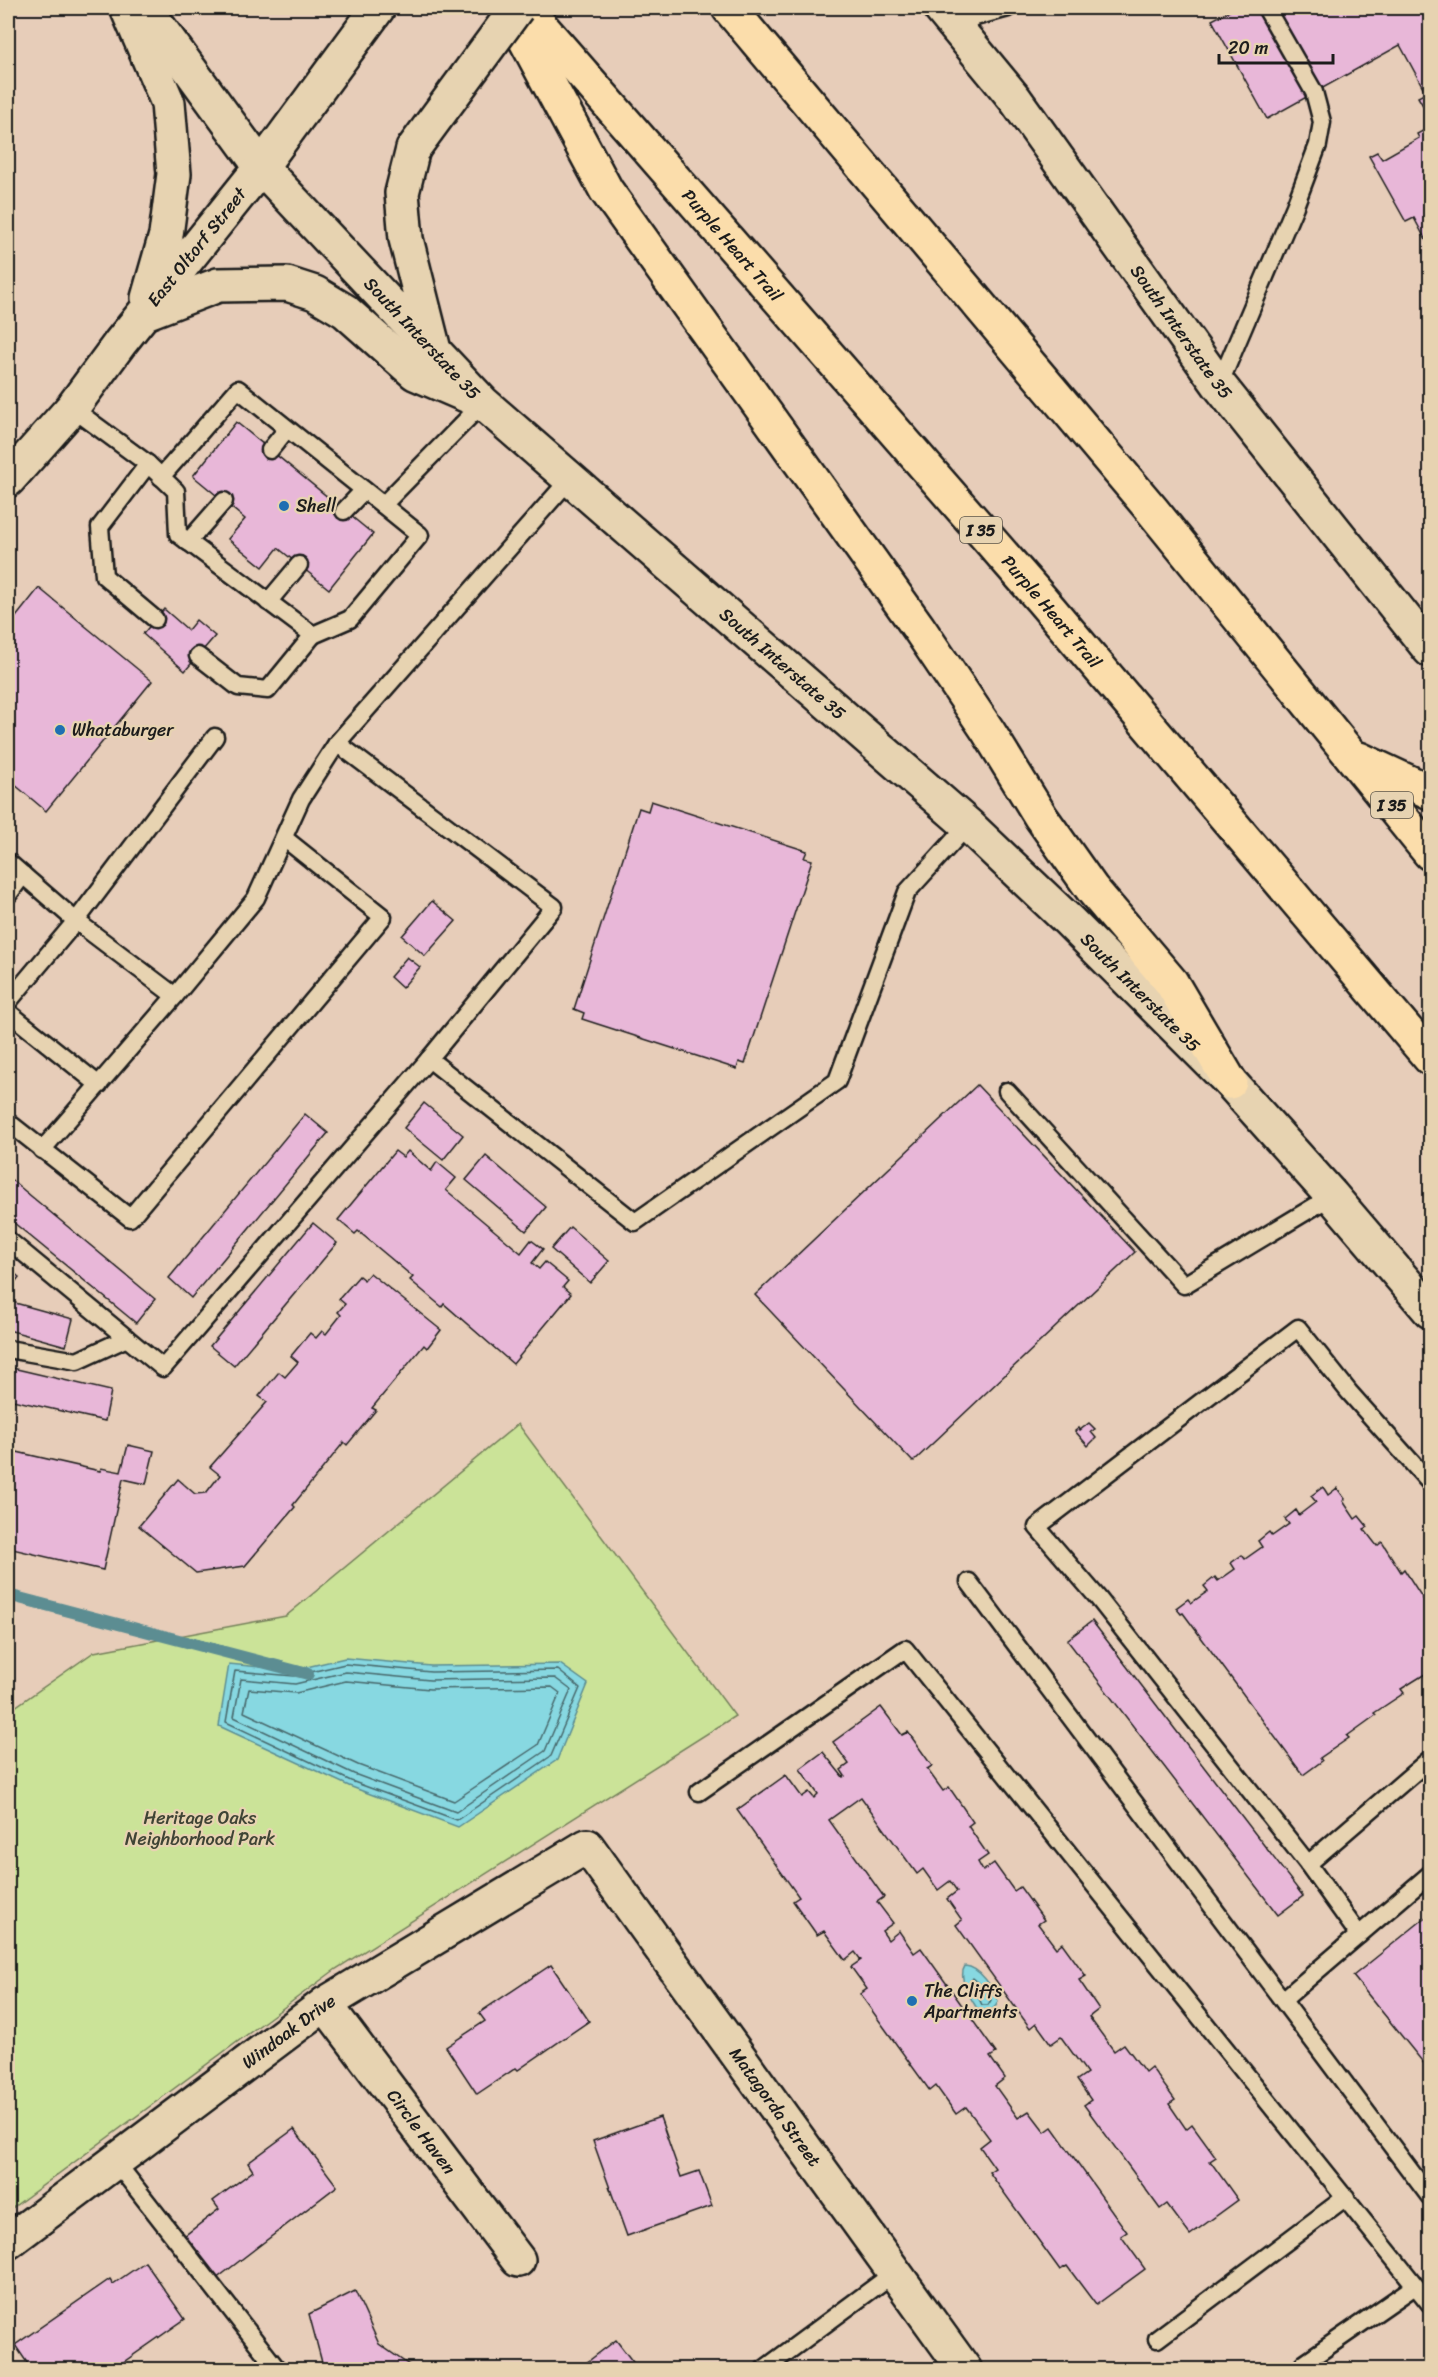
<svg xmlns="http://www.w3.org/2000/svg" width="1438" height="2377" font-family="Sriracha,sans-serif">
	<rect width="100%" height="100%" fill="#e7cdb9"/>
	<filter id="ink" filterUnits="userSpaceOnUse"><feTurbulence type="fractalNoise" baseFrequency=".0167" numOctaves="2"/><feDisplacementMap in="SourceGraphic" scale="12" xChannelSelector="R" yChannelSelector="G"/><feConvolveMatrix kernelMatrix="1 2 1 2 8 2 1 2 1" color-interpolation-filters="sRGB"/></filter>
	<g filter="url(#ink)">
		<polygon fill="#cbe398" stroke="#74805a" stroke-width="1.5" points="518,1424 735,1716 336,1969 8,2211 8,1712 94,1652 286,1616"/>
		<g fill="#87d8e1" stroke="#5c8d92" stroke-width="1.5">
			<polygon points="345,1658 431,1666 560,1664 588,1684 557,1760 458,1827 349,1786 219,1726 229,1664 294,1670"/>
			<path d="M965 1966C980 1967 993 1988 998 2001 995 2011 987 2013 978 2010 971 1999 957 1978 965 1966Z"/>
		</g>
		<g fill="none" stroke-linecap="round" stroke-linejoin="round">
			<g stroke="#47676b" stroke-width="1.5">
				<polygon points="345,1664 431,1672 558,1670 580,1688 551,1756 457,1820 351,1781 226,1722 235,1671 294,1676"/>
				<polygon points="346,1672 430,1680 555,1678 571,1690 545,1751 456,1812 354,1774 234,1717 241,1679 295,1684"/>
				<polygon points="346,1681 430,1689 552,1687 560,1693 538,1745 454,1801 358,1765 244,1712 249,1689 296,1693"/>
				<polygon points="973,1978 987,1990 991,2000 988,2005 982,2005 971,1981"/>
			</g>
			<polyline stroke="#5c8d92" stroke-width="12" points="8,1595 308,1674"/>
		</g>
		<g fill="#e8b7d8" stroke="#1c1c1c" stroke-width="1.5">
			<polygon points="1235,8 1430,8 1430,106 1425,109 1418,97 1426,93 1400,45 1267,119 1212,20"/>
			<polygon points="1430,127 1430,248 1414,218 1406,222 1369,156 1377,152 1382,159 1419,138 1417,134"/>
			<polygon points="236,422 373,534 329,589 278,548 263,567 228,539 245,519 193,476"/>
			<polygon points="39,588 152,681 46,811 8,779 8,627"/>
			<polygon points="164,609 188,630 196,620 215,636 185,671 143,634"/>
			<polygon points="651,801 807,851 804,858 812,860 745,1064 739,1062 737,1069 582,1019 584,1013 574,1009 639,808 648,811"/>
			<polygon points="432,901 456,921 425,956 402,936"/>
			<polygon points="407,957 420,967 402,988 390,977"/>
			<polygon points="977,1085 1135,1252 913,1462 755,1295"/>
			<polygon points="424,1103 463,1135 443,1160 404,1128"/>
			<polygon points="305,1114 328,1133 191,1298 169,1278"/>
			<polygon points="395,1151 403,1157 408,1151 431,1171 437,1162 456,1178 446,1190 521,1253 531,1240 543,1249 532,1263 539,1269 545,1262 568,1281 563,1287 571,1294 513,1364 444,1304 442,1307 410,1280 413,1277 358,1231 355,1234 338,1220"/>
			<polygon points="486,1156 546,1207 526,1231 466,1180"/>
			<polygon points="8,1177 155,1299 136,1323 8,1218"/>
			<polygon points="313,1223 337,1243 234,1366 210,1346"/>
			<polygon points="570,1227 609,1261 590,1283 551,1249"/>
			<polygon points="8,1268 19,1277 8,1291"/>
			<polygon points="370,1273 441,1330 427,1348 424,1345 372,1408 376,1410 347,1445 344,1442 293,1505 295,1507 245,1566 196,1573 139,1526 178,1479 195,1494 206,1493 220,1475 210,1467 267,1402 259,1396 279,1372 285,1377 298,1362 291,1356 310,1333 316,1338 322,1331 326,1334 341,1315 338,1312 345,1304 339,1299 359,1276 364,1280"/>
			<polygon points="8,1301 73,1319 66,1346 8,1330"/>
			<polygon points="8,1367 111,1391 105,1421 8,1399"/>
			<polygon points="1089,1423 1095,1429 1091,1432 1096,1438 1088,1446 1075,1431 1079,1428 1080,1430"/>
			<polygon points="128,1445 154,1451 146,1484 123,1479 103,1570 8,1548 8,1450 100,1471 101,1468 121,1472"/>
			<polygon points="1323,1487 1328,1495 1337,1488 1345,1499 1343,1501 1355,1519 1359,1516 1368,1527 1364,1529 1377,1546 1382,1542 1401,1572 1404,1569 1423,1599 1427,1596 1430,1601 1430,1666 1428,1668 1430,1671 1401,1689 1404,1693 1374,1713 1376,1715 1347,1736 1349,1738 1320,1758 1322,1761 1303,1775 1183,1613 1181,1614 1176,1608 1188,1599 1191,1603 1208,1591 1204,1586 1215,1577 1218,1581 1235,1569 1231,1563 1242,1555 1245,1559 1262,1547 1258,1541 1269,1532 1272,1536 1289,1524 1285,1519 1296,1510 1299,1515 1316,1502 1311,1496"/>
			<polygon points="1092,1621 1303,1896 1278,1915 1067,1640"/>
			<polygon points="881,1707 902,1735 908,1732 932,1766 927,1769 943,1791 949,1787 973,1822 968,1826 988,1855 978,1862 983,1871 994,1863 1014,1891 1020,1887 1044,1920 1038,1924 1056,1948 1062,1943 1086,1976 1079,1980 1099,2009 1089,2017 1114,2051 1124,2044 1145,2072 1151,2067 1175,2100 1169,2104 1186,2129 1192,2124 1216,2157 1210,2161 1238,2200 1190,2235 1167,2204 1160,2209 1084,2105 1091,2100 1077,2080 1087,2073 1061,2037 1051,2044 1036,2023 1030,2028 956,1925 962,1920 947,1899 957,1891 950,1881 938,1890 923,1869 917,1874 861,1797 829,1820 884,1897 877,1902 893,1923 882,1931 888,1940 899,1931 914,1953 921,1948 996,2053 990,2057 1005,2078 995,2086 1018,2118 1029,2111 1045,2132 1052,2127 1127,2232 1121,2236 1145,2269 1096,2305 1067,2266 1060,2270 989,2172 995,2168 980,2147 990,2139 966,2107 956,2114 936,2086 930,2091 860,1994 867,1989 851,1967 861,1960 855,1952 845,1960 824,1931 817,1935 793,1901 799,1897 737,1810 786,1775 802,1797 809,1792 814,1798 818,1794 800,1769 823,1752 843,1777 845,1776 841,1770 849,1764 833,1742"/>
			<polygon points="1430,1914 1430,2071 1353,1976"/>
			<polygon points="551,1965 589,2021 518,2070 516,2068 477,2094 446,2047 485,2021 479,2013"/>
			<polygon points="660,2117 681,2177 699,2171 712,2206 627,2236 593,2141"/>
			<polygon points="294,2129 337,2186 216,2279 183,2237 219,2209 213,2201 253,2171 248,2163"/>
			<polygon points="145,2262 185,2319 112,2370 32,2370 15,2345 110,2279 113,2284"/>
			<polygon points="355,2291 379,2344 416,2370 324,2370 309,2314"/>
			<polygon points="616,2340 639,2370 577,2370"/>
		</g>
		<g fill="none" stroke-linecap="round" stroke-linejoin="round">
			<defs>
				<g id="service">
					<polyline points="953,23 1008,8"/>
					<polyline points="1219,385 1295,206 1318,145 1322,122 1314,92 1266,8"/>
					<polyline points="72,408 148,464 176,491 178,534 313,635 268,690 238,687 198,656"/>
					<polyline points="270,450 287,429"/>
					<polyline points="148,464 100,527 104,576 155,619"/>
					<polyline points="161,477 238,389 383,505"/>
					<polyline points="569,480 337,743 554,907 429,1059 635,1222 837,1081 907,892 968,825"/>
					<polyline points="344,511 364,490"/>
					<polyline points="188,542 224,501"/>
					<polyline points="268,602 299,565"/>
					<polyline points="313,635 350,619 420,535 383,505 483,403"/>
					<polyline points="8,862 76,921 175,996"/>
					<polyline points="8,895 23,875"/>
					<polyline points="8,1002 76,921 215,737"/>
					<polyline points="8,1012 99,1085"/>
					<polyline points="1007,1091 1184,1285 1332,1196"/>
					<polyline points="8,1122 130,1218 383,917 284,838"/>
					<polyline points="42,1150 175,996 256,898 301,799 337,743"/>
					<polyline points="8,1240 163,1368 429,1059"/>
					<polyline points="8,1349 77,1361 127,1338"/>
					<polyline points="1430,1483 1349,1392 1298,1328 1037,1527 1098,1598 1308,1864 1430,1759"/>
					<polyline points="969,1582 1430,2197"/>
					<polyline points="699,1792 905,1649 1430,2304"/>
					<polyline points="1308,1864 1359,1935"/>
					<polyline points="1283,2000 1430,1874"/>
					<polyline points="115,2161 278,2370"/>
					<polyline points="1157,2339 1346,2197"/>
					<polyline points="1304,2363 1415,2286"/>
					<polyline points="763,2370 894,2273"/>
				</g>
				<g id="minor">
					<path id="s1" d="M325 2004 518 2260"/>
					<path id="s2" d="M8 2242 325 2004 587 1846 965 2370"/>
				</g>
				<g id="secondary">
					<polyline points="127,8 168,103 174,174 166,235 148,298"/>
					<path id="s3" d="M145 8 261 167 483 403 968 825 1069 921 1230 1082 1332 1196 1430 1311"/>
					<path id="s4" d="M940 8 1015 99 1219 385 1430 650"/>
					<polyline points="413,149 402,193 406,239 433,346"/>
					<polyline points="145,313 218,285 287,284 315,293 345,311 415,373 473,398"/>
					<path id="s5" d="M8 480 72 408 120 343 261 167 378 8"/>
				</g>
				<g id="motorway">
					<path id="s6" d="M525 8 1042 600 1430 1058"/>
					<polyline points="729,8 1152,510 1430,853"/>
					<polyline points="509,9 606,190 918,627 988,731 1041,817 1092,889 1171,982 1230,1082"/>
					<polyline points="1359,759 1430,792"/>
				</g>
			</defs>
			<use href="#service" stroke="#1c1c1c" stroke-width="21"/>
			<use href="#minor" stroke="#1c1c1c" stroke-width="38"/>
			<use href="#secondary" stroke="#1c1c1c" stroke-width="38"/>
			<use href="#motorway" stroke="#1c1c1c" stroke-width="38"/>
			<use href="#service" stroke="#e7d3b1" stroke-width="16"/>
			<use href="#minor" stroke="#e7d3b1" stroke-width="33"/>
			<use href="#secondary" stroke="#e7d3b1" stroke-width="33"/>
			<use href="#motorway" stroke="#fbddab" stroke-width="33"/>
			<defs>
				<polyline id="secondary-bridge" points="413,149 517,8"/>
			</defs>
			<use href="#secondary-bridge" stroke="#1c1c1c" stroke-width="38" stroke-linecap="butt"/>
			<use href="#secondary-bridge" stroke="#e7d3b1" stroke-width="33"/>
		</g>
	</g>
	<g fill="#1f6fb2" stroke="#e7d3b1" stroke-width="2">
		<circle cx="284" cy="506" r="6"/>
		<circle cx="60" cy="730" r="6"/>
		<circle cx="912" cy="2001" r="6"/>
	</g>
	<g text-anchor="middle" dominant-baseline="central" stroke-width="4.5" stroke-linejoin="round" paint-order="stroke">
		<g fill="#e7d3b1" stroke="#595349" stroke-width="1.5">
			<rect x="960" y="517" width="42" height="26" rx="4.5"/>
			<rect x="1371" y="792" width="42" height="26" rx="4.5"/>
		</g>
		<g font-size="16" font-weight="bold" fill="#1c1c1c">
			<text x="981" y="530">I 35</text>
			<text x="1392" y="805">I 35</text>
		</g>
		<g font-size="18" fill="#1c1c1c" stroke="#e7d3b1">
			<text stroke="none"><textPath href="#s6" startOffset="315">Purple Heart Trail</textPath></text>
			<text stroke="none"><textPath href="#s5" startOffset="300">East Oltorf Street</textPath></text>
			<text stroke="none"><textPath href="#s4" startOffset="404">South Interstate 35</textPath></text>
			<text stroke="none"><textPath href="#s3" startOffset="432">South Interstate 35</textPath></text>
			<text stroke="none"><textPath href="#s6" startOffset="801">Purple Heart Trail</textPath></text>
			<text stroke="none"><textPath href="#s3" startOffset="918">South Interstate 35</textPath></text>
			<text stroke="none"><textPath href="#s3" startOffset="1404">South Interstate 35</textPath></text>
			<text stroke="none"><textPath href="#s2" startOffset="351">Windoak Drive</textPath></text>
			<text stroke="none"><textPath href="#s2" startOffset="1024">Matagorda Street</textPath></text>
			<text stroke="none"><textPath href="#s1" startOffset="160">Circle Haven</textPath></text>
		</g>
		<g font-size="18" fill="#1c1c1c" stroke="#e7d3b1" text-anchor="start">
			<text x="296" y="506">Shell</text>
			<text x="72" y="730">Whataburger</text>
			<text x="924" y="1991">The Cliffs<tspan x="924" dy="21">Apartments</tspan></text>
		</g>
		<g font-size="18" fill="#3f4435" stroke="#e7d3b1">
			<text x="200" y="1818">Heritage Oaks<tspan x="200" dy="21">Neighborhood Park</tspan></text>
		</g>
	</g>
	<rect width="1438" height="2377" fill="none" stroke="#e7d3b1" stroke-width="30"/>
	<rect x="15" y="15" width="1408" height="2347" fill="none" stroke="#1c1c1c" stroke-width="2" filter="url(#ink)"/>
	<path d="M1219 54v9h114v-9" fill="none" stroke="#1c1c1c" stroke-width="3"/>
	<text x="1228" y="54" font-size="18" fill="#1c1c1c" stroke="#e7d3b1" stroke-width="4.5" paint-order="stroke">20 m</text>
</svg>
